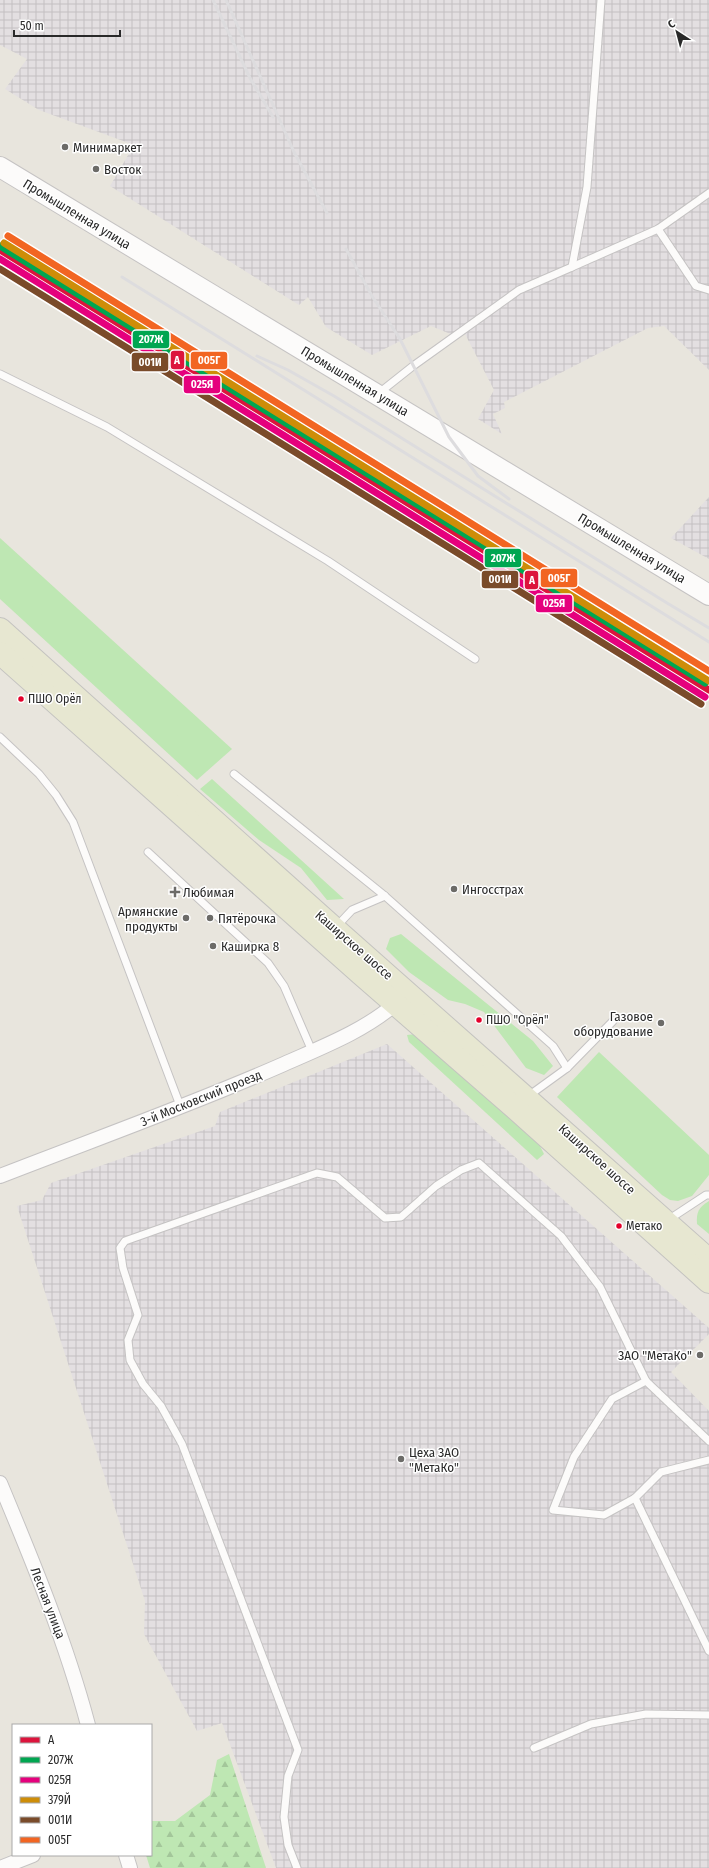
<svg xmlns="http://www.w3.org/2000/svg" width="709" height="1868" font-family="'Fira Sans Condensed',sans-serif">
	<defs>
		<pattern id="industrial-grid" width="8" height="8" patternUnits="userSpaceOnUse"><rect width="8" height="8" fill="#e3dfe1"/><path d="M0 4h8M4 0v8" fill="none" stroke="#c3bfc1"/></pattern>
		<pattern id="forest-firs" width="22" height="20" patternUnits="userSpaceOnUse"><rect width="22" height="20" fill="#bee7b3"/><path d="M5 1l3.5 6h-7zM16 11l3.5 6h-7z" fill="#a3c69a"/></pattern>
	</defs>
	<rect width="100%" height="100%" fill="#e8e5dd"/>
	<g fill="url(#industrial-grid)">
		<polygon points="0,0 709,0 709,370 664,326 648,328 504,402 505,408 493,414 502,434 478,419 494,390 464,332 453,335 431,326 372,355 326,327 308,297 299,305 110,186 134,145 39,110 5,89 27,59 0,45"/>
		<polygon points="709,497 709,559 671,538"/>
		<polygon points="387,1044 709,1328 709,1334 671,1372 709,1411 709,1868 276,1868 222,1723 197,1731 144,1634 145,1601 17,1206 42,1200 51,1183 215,1126 220,1112"/>
	</g>
	<g fill="#bee7b3">
		<polygon points="0,538 232,749 197,780 0,599"/>
		<polygon points="212,779 344,899 327,900 301,868 259,840 200,789"/>
		<polygon points="401,934 533,1041 553,1066 544,1075 526,1068 484,1012 465,1004 448,1000 409,972 386,949 390,938"/>
		<polygon points="416,1034 539,1144 544,1154 537,1160 409,1042 407,1035"/>
		<polygon points="599,1052 709,1155 709,1175 692,1196 678,1201 670,1200 662,1195 557,1097"/>
		<path d="M709 1201V1234L697 1224C696 1212 699 1207 709 1201Z"/>
	</g>
	<polygon fill="url(#forest-firs)" points="229,1754 266,1868 150,1868 146,1855 151,1855 151,1821 175,1821 210,1795 217,1760"/>
	<g fill="none" stroke-linecap="round" stroke-linejoin="round">
		<defs>
			<g id="lane">
				<polyline points="658,229 696,286 709,290"/>
				<polyline points="572,267 658,229 709,193"/>
				<polyline points="0,374 107,427 328,561 475,659"/>
				<polyline points="379,393 413,366 519,290 572,267 587,187 601,0"/>
				<polyline points="0,737 39,774 56,795 73,822 181,1108"/>
				<polyline points="234,774 385,896 553,1046 567,1068"/>
				<polyline points="148,852 268,963 284,986 312,1051"/>
				<polyline points="336,927 352,910 385,896"/>
				<polyline points="527,1097 567,1068 613,1021"/>
				<polyline points="668,1220 706,1195 709,1195"/>
				<polyline points="646,1381 612,1399 574,1457 553,1510 604,1515 635,1498 661,1472 709,1460"/>
				<polyline points="635,1498 709,1651"/>
				<polyline points="534,1748 591,1724 646,1714 709,1715"/>
				<polyline points="297,1868 288,1845 284,1817 288,1776 298,1750 182,1444 161,1406 143,1384 130,1360 128,1340 138,1315 123,1268 120,1248 125,1241 317,1173 337,1177 385,1218 401,1217 436,1186 461,1170 479,1163 561,1236 600,1287 646,1381 709,1441"/>
			</g>
			<g id="street">
				<path d="M0 1176C95 1139 191 1105 284 1064 322 1047 364 1031 395 1004"/>
				<path d="M0 1483C33 1562 66 1642 88 1725"/>
				<polyline points="126,1855 130,1868"/>
				<polyline points="0,1868 33,1855"/>
			</g>
			<polyline id="secondary" points="0,167 709,595"/>
			<g id="primary">
				<polyline points="0,629 335,929 709,1260"/>
				<polyline points="0,653 361,974 516,1109 709,1282"/>
			</g>
		</defs>
		<use href="#lane" stroke="#c5c3c3" stroke-width="9"/>
		<use href="#street" stroke="#c5c3c3" stroke-width="16"/>
		<use href="#secondary" stroke="#c5c3c3" stroke-width="22"/>
		<use href="#primary" stroke="#c4c3c0" stroke-width="24"/>
		<use href="#lane" stroke="#fcfbfa" stroke-width="7"/>
		<use href="#street" stroke="#fcfbfa" stroke-width="14"/>
		<use href="#secondary" stroke="#fcfbfa" stroke-width="20"/>
		<use href="#primary" stroke="#e7e7d1" stroke-width="22"/>
		<g stroke="#dddcde" stroke-width="3">
			<polyline points="213,0 250,78 273,117"/>
			<polyline points="226,0 294,152 327,213"/>
			<polyline points="346,249 372,296 400,339 449,437 478,476 509,499"/>
			<polyline points="122,277 709,642"/>
			<polyline points="257,356 288,370 334,396 667,603 709,628"/>
		</g>
		<defs>
			<polyline id="rail-1" points="0,250 709,690"/>
			<polyline id="rail-2" points="0,246 705,683"/>
			<polyline id="rail-3" points="0,259 705,697"/>
			<polyline id="rail-4" points="4,243 709,681"/>
			<polyline id="rail-5" points="0,269 701,704"/>
			<polyline id="rail-6" points="8,236 709,671"/>
		</defs>
		<use href="#rail-1" stroke="#fff" stroke-width="10"/>
		<use href="#rail-2" stroke="#fff" stroke-width="10"/>
		<use href="#rail-3" stroke="#fff" stroke-width="10"/>
		<use href="#rail-4" stroke="#fff" stroke-width="10"/>
		<use href="#rail-5" stroke="#fff" stroke-width="10"/>
		<use href="#rail-6" stroke="#fff" stroke-width="10"/>
		<use href="#rail-1" stroke="#dc143c" stroke-width="7"/>
		<use href="#rail-2" stroke="#00a651" stroke-width="7"/>
		<use href="#rail-3" stroke="#e5007d" stroke-width="7"/>
		<use href="#rail-4" stroke="#ce8d08" stroke-width="7"/>
		<use href="#rail-5" stroke="#7a4b2a" stroke-width="7"/>
		<use href="#rail-6" stroke="#f26522" stroke-width="7"/>
	</g>
	<g fill="#6c6b68" stroke="#fff" stroke-width="1.5">
		<circle cx="65" cy="147" r="4"/>
		<circle cx="96" cy="169" r="4"/>
		<circle cx="454" cy="889" r="4"/>
		<path d="M173 886h4v4h4v4h-4v4h-4v-4h-4v-4h4z"/>
		<circle cx="186" cy="918" r="4"/>
		<circle cx="210" cy="918" r="4"/>
		<circle cx="213" cy="946" r="4"/>
		<circle cx="661" cy="1023" r="4"/>
		<circle cx="700" cy="1355" r="4"/>
		<circle cx="401" cy="1459" r="4"/>
	</g>
	<g fill="#e4002b" stroke="#fff" stroke-width="1.5">
		<circle cx="21" cy="699" r="3.5"/>
		<circle cx="479" cy="1020" r="3.5"/>
		<circle cx="619" cy="1226" r="3.5"/>
	</g>
	<g text-anchor="middle" dominant-baseline="central" stroke-width="3" stroke-linejoin="round" paint-order="stroke">
		<g font-size="12" fill="#292929" stroke="#fff" text-anchor="start">
			<text x="28" y="699">ПШО Орёл</text>
			<text x="486" y="1020">ПШО "Орёл"</text>
			<text x="626" y="1226">Метако</text>
		</g>
		<g font-size="13" fill="#292929" stroke="#fff" text-anchor="start">
			<text x="73" y="147">Минимаркет</text>
			<text x="104" y="169">Восток</text>
			<text x="462" y="889">Ингосстрах</text>
			<text x="183" y="892">Любимая</text>
			<text x="178" y="911" text-anchor="end">Армянские<tspan x="178" dy="15">продукты</tspan></text>
			<text x="218" y="918">Пятёрочка</text>
			<text x="221" y="946">Каширка 8</text>
			<text x="653" y="1016" text-anchor="end">Газовое<tspan x="653" dy="15">оборудование</tspan></text>
			<text x="692" y="1355" text-anchor="end">ЗАО "МетаКо"</text>
			<text x="409" y="1452">Цеха ЗАО<tspan x="409" dy="15">"МетаКо"</tspan></text>
		</g>
		<g font-size="13" fill="#292929" stroke="#fff">
			<text transform="translate(77 214) rotate(31)">Промышленная улица</text>
			<text transform="translate(355 381) rotate(31)">Промышленная улица</text>
			<text transform="translate(632 548) rotate(31)">Промышленная улица</text>
			<text transform="translate(354 945) rotate(41)">Каширское шоссе</text>
			<text transform="translate(201 1098) rotate(-22)">3-й Московский проезд</text>
			<text transform="translate(597 1159) rotate(42)">Каширское шоссе</text>
			<text transform="translate(48 1603) rotate(69)">Лесная улица</text>
		</g>
	</g>
	<g stroke="#fff" stroke-width="1.5">
		<rect x="132" y="330" width="38" height="19" rx="4" fill="#00a651"/>
		<rect x="170" y="350" width="15" height="20" rx="4" fill="#dc143c"/>
		<rect x="190" y="351" width="38" height="19" rx="4" fill="#f26522"/>
		<rect x="131" y="352" width="38" height="20" rx="4" fill="#7a4b2a"/>
		<rect x="183" y="375" width="38" height="19" rx="4" fill="#e5007d"/>
		<rect x="484" y="548" width="38" height="20" rx="4" fill="#00a651"/>
		<rect x="540" y="568" width="38" height="20" rx="4" fill="#f26522"/>
		<rect x="481" y="570" width="38" height="19" rx="4" fill="#7a4b2a"/>
		<rect x="524" y="570" width="15" height="20" rx="4" fill="#dc143c"/>
		<rect x="535" y="594" width="38" height="19" rx="4" fill="#e5007d"/>
	</g>
	<g font-size="11" text-anchor="middle" font-weight="bold" fill="#fff">
		<text x="151" y="343">207Ж</text>
		<text x="177" y="364">A</text>
		<text x="209" y="364">005Г</text>
		<text x="150" y="366">001И</text>
		<text x="202" y="388">025Я</text>
		<text x="503" y="562">207Ж</text>
		<text x="559" y="582">005Г</text>
		<text x="500" y="583">001И</text>
		<text x="532" y="584">A</text>
		<text x="554" y="607">025Я</text>
	</g>
	<rect x="12" y="1724" width="140" height="132" fill="#ffffff" stroke="#a9a9a9"/>
	<rect x="20" y="1737" width="20" height="6" fill="#dc143c" stroke="#a9a9a9"/>
	<text x="48" y="1744" font-size="12" fill="#292929">A</text>
	<rect x="20" y="1757" width="20" height="6" fill="#00a651" stroke="#a9a9a9"/>
	<text x="48" y="1764" font-size="12" fill="#292929">207Ж</text>
	<rect x="20" y="1777" width="20" height="6" fill="#e5007d" stroke="#a9a9a9"/>
	<text x="48" y="1784" font-size="12" fill="#292929">025Я</text>
	<rect x="20" y="1797" width="20" height="6" fill="#ce8d08" stroke="#a9a9a9"/>
	<text x="48" y="1804" font-size="12" fill="#292929">379Й</text>
	<rect x="20" y="1817" width="20" height="6" fill="#7a4b2a" stroke="#a9a9a9"/>
	<text x="48" y="1824" font-size="12" fill="#292929">001И</text>
	<rect x="20" y="1837" width="20" height="6" fill="#f26522" stroke="#a9a9a9"/>
	<text x="48" y="1844" font-size="12" fill="#292929">005Г</text>
	<g transform="translate(677 32) rotate(324)" stroke="#ffffff" stroke-width="3" paint-order="stroke">
	<path d="M0-3L7 15L0 10L-7 15Z" fill="#292929"/>
	<text y="-6" font-size="11" font-weight="bold" text-anchor="middle" fill="#292929">С</text>
	</g>
	<path d="M14 30v6h106v-6" fill="none" stroke="#292929" stroke-width="2"/>
	<text x="20" y="30" font-size="12" fill="#292929" stroke="#ffffff" stroke-width="3" paint-order="stroke">50 m</text>
</svg>
